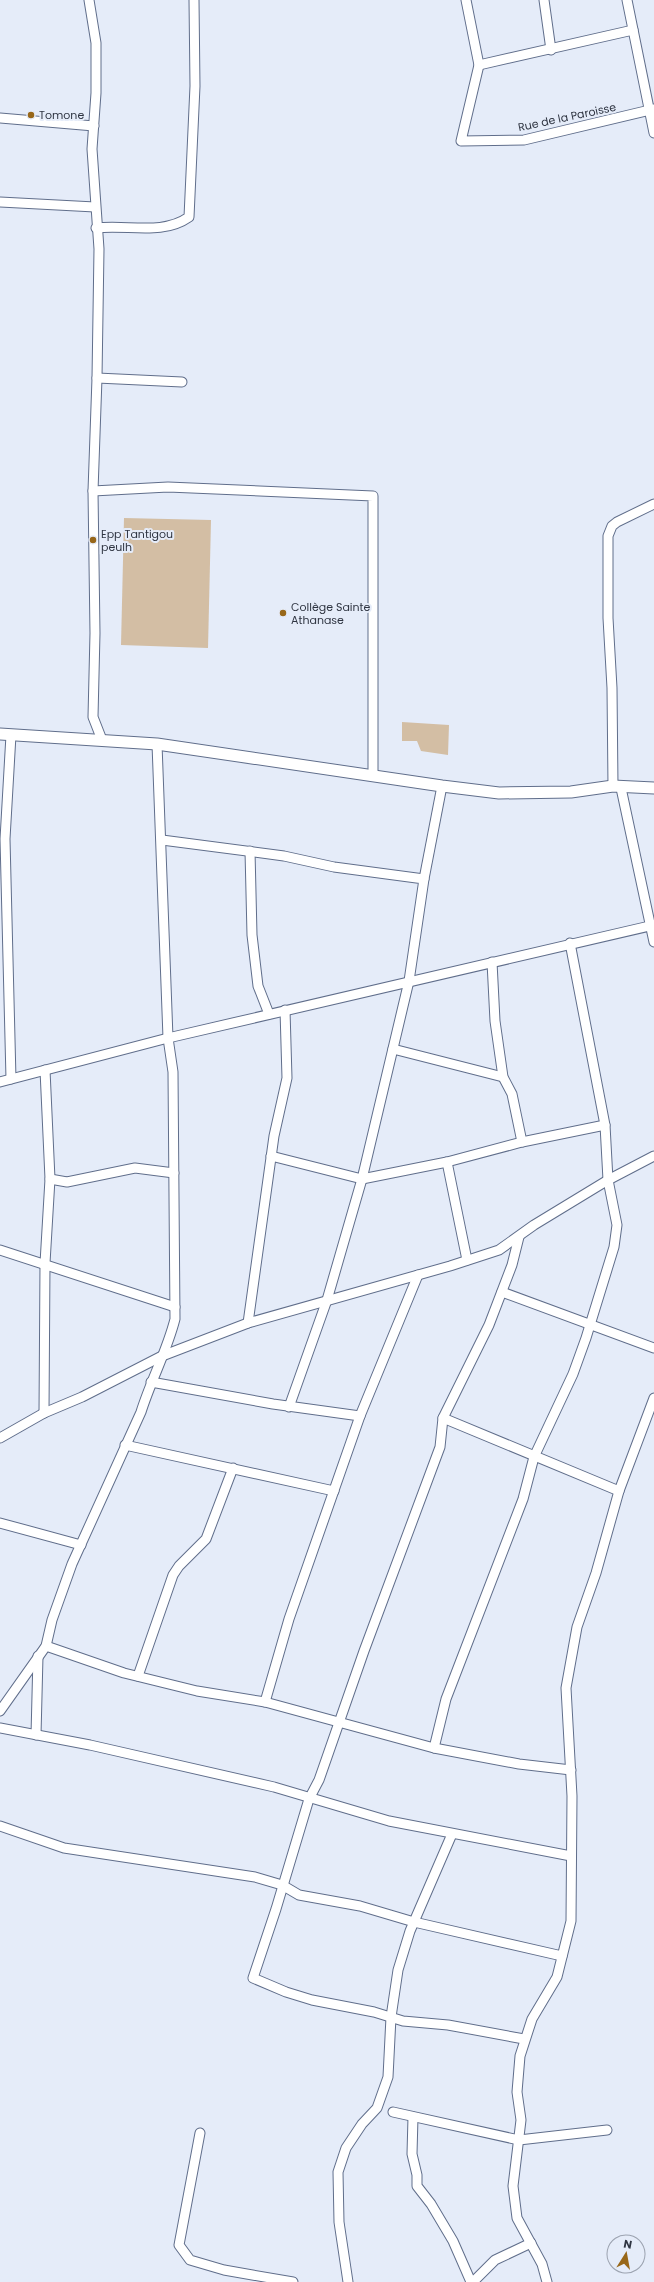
<svg xmlns="http://www.w3.org/2000/svg" width="654" height="2282" font-family="Poppins,sans-serif">
	<rect width="100%" height="100%" fill="#e5ecf9"/>
	<g fill="#d3bea4">
		<polygon points="124,518 211,520 208,648 121,645"/>
		<polygon points="402,722 449,725 448,755 421,751 417,741 402,741"/>
	</g>
	<g fill="none" stroke-linecap="round" stroke-linejoin="round">
		<defs>
			<g id="minor">
				<polyline points="89,0 96,43 96,93 92,149 99,249 97,378 93,491 95,633 93,717 102,740"/>
				<polyline points="466,0 479,65 461,141 524,140 654,109"/>
				<polyline points="544,0 551,50"/>
				<polyline points="627,0 654,133"/>
				<polyline points="479,65 633,30"/>
				<polyline points="0,118 94,126"/>
				<polyline points="0,202 95,207"/>
				<path d="M96 228C127 224 162 236 189 217L195 86 194 0"/>
				<polyline points="97,378 182,382"/>
				<polyline points="93,491 168,487 373,496 373,775"/>
				<polyline points="613,786 612,688 608,618 608,536 612,526 617,522 654,504"/>
				<polyline points="621,788 654,942"/>
				<polyline points="162,840 284,856 334,867 424,879 409,981 362,1179 327,1300 289,1407"/>
				<polyline points="250,851 252,935 258,986 269,1014"/>
				<polyline points="424,879 442,786"/>
				<polyline points="492,962 495,1021 503,1077 512,1094 522,1142"/>
				<polyline points="393,1049 503,1077"/>
				<polyline points="11,1079 5,839 11,735"/>
				<polyline points="0,1082 168,1038 654,925"/>
				<polyline points="271,1156 362,1179 447,1162 522,1142 605,1125"/>
				<polyline points="447,1162 467,1260"/>
				<polyline points="50,1179 67,1182 135,1168 174,1173"/>
				<polyline points="519,1237 512,1265 489,1325 443,1418 440,1447 364,1651 319,1780 309,1799 276,1909 253,1978 286,1992 312,2000 374,2012 403,2021 448,2025 524,2039"/>
				<polyline points="0,1250 175,1307"/>
				<polyline points="502,1292 654,1348"/>
				<polyline points="248,1323 274,1136 287,1078 285,1010"/>
				<polyline points="151,1382 273,1404 360,1416 418,1275"/>
				<polyline points="44,1413 45,1263 50,1179 45,1070"/>
				<polyline points="443,1418 619,1491 654,1398"/>
				<polyline points="0,1438 44,1413 82,1397 162,1356 248,1323 450,1266 499,1250 534,1225 608,1180 654,1156"/>
				<polyline points="125,1445 334,1491"/>
				<polyline points="0,1523 81,1545"/>
				<polyline points="46,1646 124,1673 197,1691 265,1702 434,1748 519,1764 571,1770"/>
				<polyline points="138,1676 173,1575 179,1566 206,1539 233,1468"/>
				<polyline points="265,1702 289,1619 360,1416"/>
				<path d="M0 1711 46 1646 52 1620 72 1564 141 1412C151 1380 167 1351 175 1319L173 1072 168 1038 157 744"/>
				<polyline points="0,1728 90,1745 274,1787 389,1821 571,1856"/>
				<polyline points="36,1735 38,1656"/>
				<polyline points="434,1748 446,1699 523,1499 534,1457 573,1374 586,1338 614,1247 617,1225 608,1180 605,1125 570,943"/>
				<polyline points="0,1826 64,1848 255,1877 282,1885 299,1895 360,1906 414,1922 562,1956"/>
				<polyline points="393,2112 519,2140 607,2130"/>
				<polyline points="413,2117 412,2154 417,2175 417,2186 431,2204 453,2241 471,2282"/>
				<polyline points="200,2133 179,2245 190,2260 224,2270 293,2282"/>
				<polyline points="348,2282 339,2222 338,2172 346,2148 362,2124 377,2108 388,2077 391,2017 398,1970 410,1931 452,1834"/>
				<polyline points="473,2282 495,2260 531,2243"/>
				<polyline points="547,2282 542,2264 517,2218 513,2186 521,2120 517,2092 520,2056 532,2019 557,1977 571,1921 572,1796 566,1688 577,1627 596,1573 619,1491"/>
			</g>
			<polyline id="major" points="0,734 157,744 442,786 499,793 571,792 613,786 654,788"/>
		</defs>
		<use href="#minor" stroke="#606e8b" stroke-width="11"/>
		<use href="#major" stroke="#606e8b" stroke-width="13"/>
		<use href="#minor" stroke="#fff" stroke-width="9"/>
		<use href="#major" stroke="#fff" stroke-width="11"/>
	</g>
	<g fill="#986719" stroke="#e5ecf9" stroke-width="1.5">
		<circle cx="31" cy="115" r="4"/>
		<circle cx="93" cy="540" r="4"/>
		<circle cx="283" cy="613" r="4"/>
	</g>
	<g text-anchor="middle" dominant-baseline="central" stroke-width="4" stroke-linejoin="round" paint-order="stroke">
		<g font-size="11" fill="#2f3542" stroke="#e5ecf9" text-anchor="start">
			<text x="39" y="115">Tomone</text>
			<text x="101" y="534">Epp Tantigou<tspan x="101" dy="13">peulh</tspan></text>
			<text x="291" y="607">Collège Sainte<tspan x="291" dy="13">Athanase</tspan></text>
		</g>
		<g font-size="11" fill="#2f3542" stroke="#e5ecf9">
			<text transform="translate(567 117) rotate(-12)">Rue de la Paroisse</text>
		</g>
	</g>
	<g transform="translate(626 2254) rotate(11)"><circle r="19" fill="#e5ecf9" stroke="#9ca3b0"/>
	<path d="M0-3L7 15L0 10L-7 15Z" fill="#986719"/>
	<text y="-6" font-size="11" font-weight="bold" text-anchor="middle" fill="#2f3542">N</text>
	</g>
</svg>
